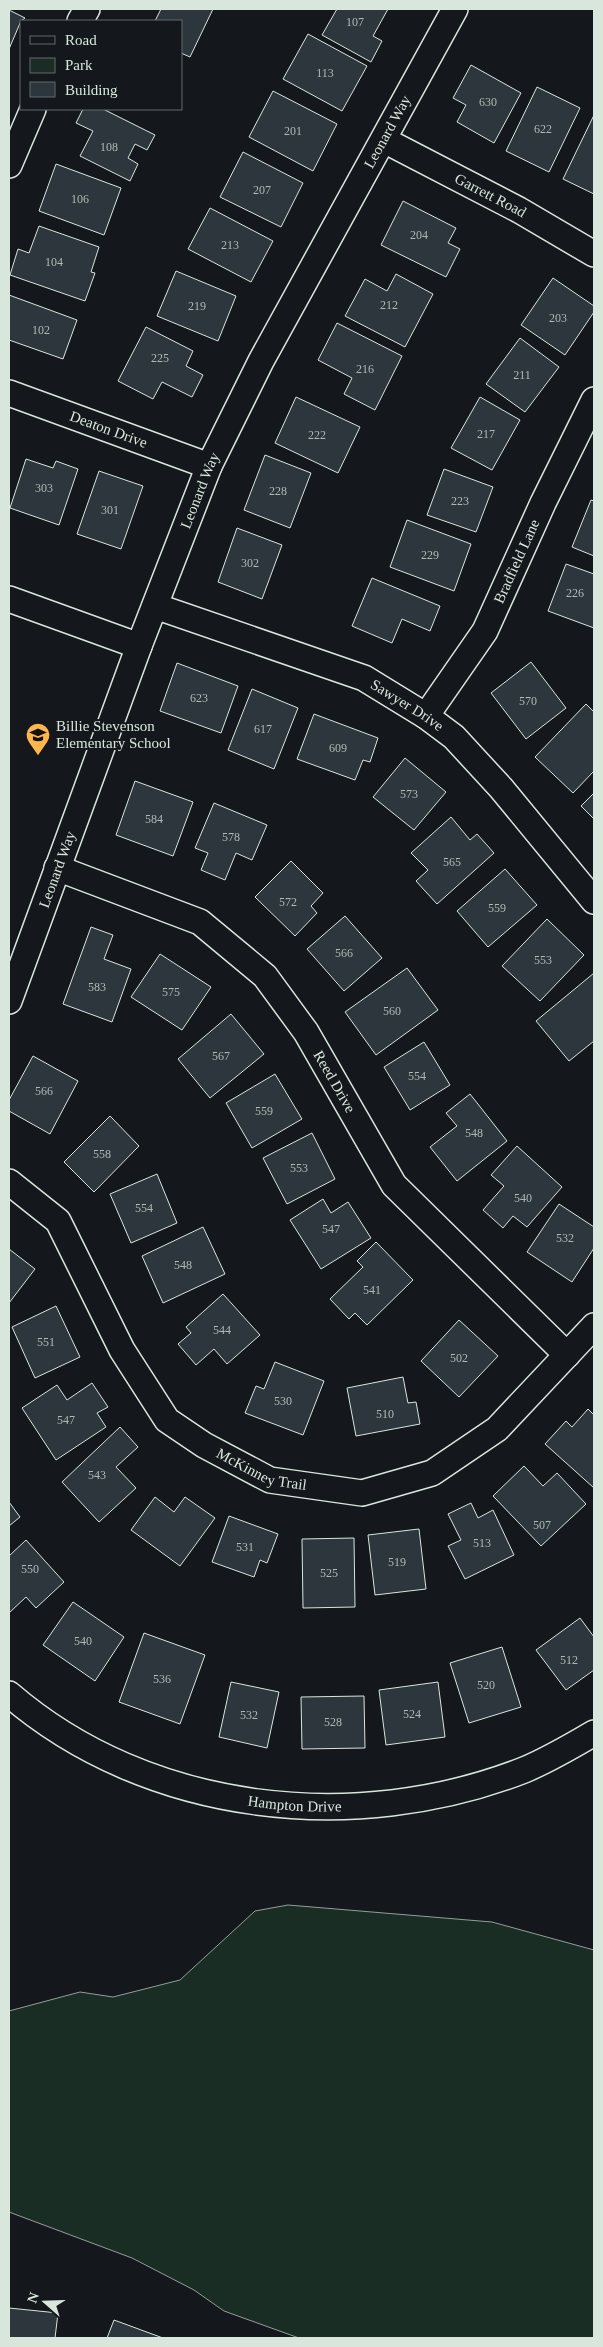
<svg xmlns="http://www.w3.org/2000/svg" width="603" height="2347" font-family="Georgia,serif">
	<rect width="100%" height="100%" fill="#14181c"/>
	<polygon fill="#1a2d24" stroke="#939e99" points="288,1905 492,1922 594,1950 594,2338 299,2338 224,2311 194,2290 132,2258 9,2212 9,2011 80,1992 113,1997 180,1980 255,1911"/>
	<g fill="#2c363c" stroke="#d8e6dc">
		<polygon points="161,9 213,9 190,57 181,53 181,21 155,21"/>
		<polygon points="337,9 388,9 373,36 382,41 371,62 322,35"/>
		<polygon points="9,10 25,18 21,21 9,49"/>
		<polygon points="308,34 367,66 342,111 283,79"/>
		<polygon points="471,65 521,93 494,143 457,122 466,105 453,98"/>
		<polygon points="537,87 580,108 549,172 506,151"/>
		<polygon points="273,91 337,124 313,171 249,137"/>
		<polygon points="83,109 103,109 155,135 147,150 135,144 128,158 138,164 130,181 80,156 93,131 76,123"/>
		<polygon points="594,115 594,194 563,179"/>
		<polygon points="243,152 303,183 281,227 220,197"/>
		<polygon points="56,164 121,188 104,235 39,211"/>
		<polygon points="403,201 456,228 448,243 460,249 446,277 381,245"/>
		<polygon points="210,208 273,241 251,282 188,249"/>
		<polygon points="39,226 99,247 91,272 95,273 85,301 10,275 18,249 29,253"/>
		<polygon points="176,271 236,296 218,341 157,316"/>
		<polygon points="396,274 433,294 405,347 345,316 365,279 387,291"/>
		<polygon points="553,278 594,306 594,312 565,355 521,325"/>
		<polygon points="9,295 77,320 63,359 9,340"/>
		<polygon points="337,323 402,356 375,410 344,394 352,378 318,360"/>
		<polygon points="146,327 193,351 186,366 203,375 192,397 162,382 153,399 118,381"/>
		<polygon points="520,338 559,367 525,412 486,384"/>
		<polygon points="296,397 360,427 338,473 275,443"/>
		<polygon points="480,397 520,420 492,470 451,448"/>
		<polygon points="265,455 311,473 290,528 244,510"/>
		<polygon points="26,459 53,468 56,461 78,469 59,525 10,508"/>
		<polygon points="444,469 493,487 476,532 427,515"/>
		<polygon points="99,471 143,486 121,549 77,534"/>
		<polygon points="591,500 594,501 594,556 572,547"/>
		<polygon points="407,520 471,544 454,591 390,567"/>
		<polygon points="237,528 282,545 262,599 218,582"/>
		<polygon points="566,564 594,574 594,628 548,611"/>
		<polygon points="372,578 440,606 430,631 402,619 392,643 352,626"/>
		<polygon points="531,662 566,708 526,739 491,693"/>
		<polygon points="177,663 238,686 221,733 160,711"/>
		<polygon points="252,689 298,708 274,769 228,750"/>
		<polygon points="586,704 594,712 594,771 573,793 535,757"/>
		<polygon points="314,714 378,738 370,762 363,760 355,780 297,759"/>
		<polygon points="405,758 446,792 414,830 373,797"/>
		<polygon points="135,781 193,802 173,856 116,835"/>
		<polygon points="594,793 594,819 581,806"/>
		<polygon points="214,803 267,825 252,860 236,853 225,880 201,870 208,853 195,848"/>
		<polygon points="451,817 470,840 477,834 494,853 437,904 416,881 428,870 411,853"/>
		<polygon points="291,861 323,893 311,906 317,913 295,936 255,897"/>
		<polygon points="505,869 537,905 488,947 457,911"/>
		<polygon points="345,916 382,958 344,991 307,949"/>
		<polygon points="547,919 584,955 540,1001 502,966"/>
		<polygon points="91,927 113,935 104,959 131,969 112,1022 63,1004"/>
		<polygon points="160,954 211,987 182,1030 131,997"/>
		<polygon points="407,968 438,1010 376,1055 345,1012"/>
		<polygon points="594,973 594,1041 569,1061 536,1021"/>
		<polygon points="231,1014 264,1054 210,1098 178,1059"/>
		<polygon points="424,1042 450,1085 410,1110 384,1067"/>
		<polygon points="33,1056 78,1081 50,1134 9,1111 9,1100"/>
		<polygon points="275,1074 302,1119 252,1148 226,1103"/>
		<polygon points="470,1094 507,1141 457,1181 430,1147 457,1126 446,1113"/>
		<polygon points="110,1116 139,1146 94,1192 64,1162"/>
		<polygon points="312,1133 335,1179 287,1204 263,1158"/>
		<polygon points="517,1146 562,1187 527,1227 513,1216 503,1228 483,1210 504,1186 491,1175"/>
		<polygon points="157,1174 177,1223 131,1243 110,1194"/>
		<polygon points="323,1199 331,1213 348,1202 371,1238 321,1269 290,1220"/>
		<polygon points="559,1204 594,1227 594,1248 572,1282 527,1252"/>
		<polygon points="203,1227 225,1274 163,1303 142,1256"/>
		<polygon points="376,1242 413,1280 367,1325 355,1313 349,1319 330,1299 363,1267 357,1261"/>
		<polygon points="9,1249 35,1269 9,1303"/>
		<polygon points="223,1294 260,1335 227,1364 214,1349 196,1365 178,1344 191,1333 186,1327"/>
		<polygon points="56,1306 80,1357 35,1378 12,1327"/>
		<polygon points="459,1320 498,1356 459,1397 421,1361"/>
		<polygon points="275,1362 324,1381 303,1435 245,1413 256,1386 264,1389"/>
		<polygon points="403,1377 408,1403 416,1402 420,1424 356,1436 347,1388"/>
		<polygon points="92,1383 108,1407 97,1413 106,1427 56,1460 22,1408 57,1385 67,1400"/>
		<polygon points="588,1409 594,1415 594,1488 545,1444 566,1421 572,1427"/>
		<polygon points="120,1427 138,1447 116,1467 136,1488 99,1522 62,1482"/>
		<polygon points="524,1466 543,1486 557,1473 586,1504 541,1546 493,1496"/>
		<polygon points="155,1497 174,1512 185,1497 215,1518 180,1566 131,1530"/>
		<polygon points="9,1502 20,1517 9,1526"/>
		<polygon points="471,1503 478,1518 493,1510 514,1555 465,1579 448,1546 461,1540 448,1514"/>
		<polygon points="229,1516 278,1534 267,1563 260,1560 254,1577 212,1562"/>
		<polygon points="419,1529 426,1589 375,1595 368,1535"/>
		<polygon points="354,1538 355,1607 303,1608 302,1539"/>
		<polygon points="26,1540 64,1582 36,1608 26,1597 9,1613 9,1556"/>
		<polygon points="73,1602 124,1637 95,1681 43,1645"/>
		<polygon points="580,1618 594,1637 594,1670 566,1690 536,1650"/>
		<polygon points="144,1633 205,1655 180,1724 119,1702"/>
		<polygon points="502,1647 521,1707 469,1723 450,1663"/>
		<polygon points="231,1682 279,1692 267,1748 219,1737"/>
		<polygon points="438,1682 445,1737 386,1745 379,1690"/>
		<polygon points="364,1696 365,1748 302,1749 301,1697"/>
		<polygon points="9,2308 58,2313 55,2338 9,2338"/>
		<polygon points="114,2320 163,2338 107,2338"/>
	</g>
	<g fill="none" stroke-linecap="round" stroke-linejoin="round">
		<defs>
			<g id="minor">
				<polyline points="80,21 87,9"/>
				<path id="s1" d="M384 140 519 210 594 254"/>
				<polyline points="9,165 33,109"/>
				<path id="s2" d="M9 393 209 466"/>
				<polyline points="9,599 139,646"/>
				<path id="s3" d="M155 606 364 678 426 716 454 737 501 788 594 901"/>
				<path id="s4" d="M426 716 485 631 543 503 594 400"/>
				<path id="s5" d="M57 868 200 922 265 976 306 1032 394 1185 567 1355"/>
				<path id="s6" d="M9 1001 139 646 209 466 261 361 455 9"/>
				<path id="s7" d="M9 1182 58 1221 122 1350 167 1420 204 1445 270 1480 362 1493 432 1473 497 1429 594 1326"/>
				<path id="s8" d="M9 1694C148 1814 356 1836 524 1770 548 1760 572 1746 594 1733"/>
			</g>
		</defs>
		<use href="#minor" stroke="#d8e6dc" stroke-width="28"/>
		<use href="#minor" stroke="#14181c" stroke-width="25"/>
	</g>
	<defs>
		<symbol id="school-pin" viewBox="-11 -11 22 30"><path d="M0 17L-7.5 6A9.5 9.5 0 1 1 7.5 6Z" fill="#ffb74d" stroke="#14181c"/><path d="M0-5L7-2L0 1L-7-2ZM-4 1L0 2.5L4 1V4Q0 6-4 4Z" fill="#111"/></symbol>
	</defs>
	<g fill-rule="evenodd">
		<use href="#school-pin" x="24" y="721" width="28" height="38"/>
	</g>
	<g text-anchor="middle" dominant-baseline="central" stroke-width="4" stroke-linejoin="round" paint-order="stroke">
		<g font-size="12" fill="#adbab4">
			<text x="355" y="22">107</text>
			<text x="325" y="73">113</text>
			<text x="488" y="102">630</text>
			<text x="543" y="129">622</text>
			<text x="293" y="131">201</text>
			<text x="109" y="147">108</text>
			<text x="262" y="190">207</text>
			<text x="80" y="199">106</text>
			<text x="419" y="235">204</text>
			<text x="230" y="245">213</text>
			<text x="54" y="262">104</text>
			<text x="389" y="305">212</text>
			<text x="197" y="306">219</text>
			<text x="558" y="318">203</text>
			<text x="41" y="330">102</text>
			<text x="160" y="358">225</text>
			<text x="365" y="369">216</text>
			<text x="522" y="375">211</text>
			<text x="486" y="434">217</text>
			<text x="317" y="435">222</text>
			<text x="44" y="488">303</text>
			<text x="278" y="491">228</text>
			<text x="460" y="501">223</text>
			<text x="110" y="510">301</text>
			<text x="430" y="555">229</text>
			<text x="250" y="563">302</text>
			<text x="575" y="593">226</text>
			<text x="199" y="698">623</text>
			<text x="528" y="701">570</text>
			<text x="263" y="729">617</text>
			<text x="338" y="748">609</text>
			<text x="409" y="794">573</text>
			<text x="154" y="819">584</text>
			<text x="231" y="837">578</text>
			<text x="452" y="862">565</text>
			<text x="288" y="902">572</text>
			<text x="497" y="908">559</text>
			<text x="344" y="953">566</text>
			<text x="543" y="960">553</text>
			<text x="97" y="987">583</text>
			<text x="171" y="992">575</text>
			<text x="392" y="1011">560</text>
			<text x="221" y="1056">567</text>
			<text x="417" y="1076">554</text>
			<text x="44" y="1091">566</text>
			<text x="264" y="1111">559</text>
			<text x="474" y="1133">548</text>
			<text x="102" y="1154">558</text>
			<text x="299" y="1168">553</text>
			<text x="523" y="1198">540</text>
			<text x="144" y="1208">554</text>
			<text x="331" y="1229">547</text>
			<text x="565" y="1238">532</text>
			<text x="183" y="1265">548</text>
			<text x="372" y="1290">541</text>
			<text x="222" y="1330">544</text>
			<text x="46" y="1342">551</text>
			<text x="459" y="1358">502</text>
			<text x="283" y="1401">530</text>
			<text x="385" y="1414">510</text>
			<text x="66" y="1420">547</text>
			<text x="97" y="1475">543</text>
			<text x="542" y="1525">507</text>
			<text x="482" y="1543">513</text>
			<text x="245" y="1547">531</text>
			<text x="397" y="1562">519</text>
			<text x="30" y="1569">550</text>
			<text x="329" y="1573">525</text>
			<text x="83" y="1641">540</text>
			<text x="569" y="1660">512</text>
			<text x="162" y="1679">536</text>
			<text x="486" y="1685">520</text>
			<text x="412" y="1714">524</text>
			<text x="249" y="1715">532</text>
			<text x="333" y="1722">528</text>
		</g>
		<g font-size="15" fill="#d8e6dc" stroke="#14181c">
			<text stroke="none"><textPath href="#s6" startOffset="950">Leonard Way</textPath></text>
			<text stroke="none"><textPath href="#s1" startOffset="120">Garrett Road</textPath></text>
			<text stroke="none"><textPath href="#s2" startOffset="106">Deaton Drive</textPath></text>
			<text stroke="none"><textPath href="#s6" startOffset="545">Leonard Way</textPath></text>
			<text stroke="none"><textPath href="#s4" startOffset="180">Bradfield Lane</textPath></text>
			<text stroke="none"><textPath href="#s3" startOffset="272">Sawyer Drive</textPath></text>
			<text stroke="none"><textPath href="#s6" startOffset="140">Leonard Way</textPath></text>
			<text stroke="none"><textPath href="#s5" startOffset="364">Reed Drive</textPath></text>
			<text stroke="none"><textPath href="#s7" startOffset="398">McKinney Trail</textPath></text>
			<text stroke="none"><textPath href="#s8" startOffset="312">Hampton Drive</textPath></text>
		</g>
		<g font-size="15" fill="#d8e6dc" stroke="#14181c" text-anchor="start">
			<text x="56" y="726">Billie Stevenson<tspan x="56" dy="17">Elementary School</tspan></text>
		</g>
	</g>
	<rect width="603" height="2347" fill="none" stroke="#d8e6dc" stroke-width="20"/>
	<rect x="20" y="20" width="162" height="90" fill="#14181c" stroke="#626a69"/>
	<rect x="30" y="36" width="25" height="8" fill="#14181c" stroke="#626a69"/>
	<text x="65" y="45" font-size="15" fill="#d8e6dc">Road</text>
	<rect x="30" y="58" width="25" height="15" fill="#1a2d24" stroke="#626a69"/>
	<text x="65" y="70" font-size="15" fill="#d8e6dc">Park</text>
	<rect x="30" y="82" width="25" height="15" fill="#2c363c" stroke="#626a69"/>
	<text x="65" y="95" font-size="15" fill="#d8e6dc">Building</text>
	<g transform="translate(45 2302) rotate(290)" stroke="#14181c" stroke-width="4" paint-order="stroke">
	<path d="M0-4L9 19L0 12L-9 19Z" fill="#d8e6dc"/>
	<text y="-8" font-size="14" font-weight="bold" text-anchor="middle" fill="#d8e6dc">N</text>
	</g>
</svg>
